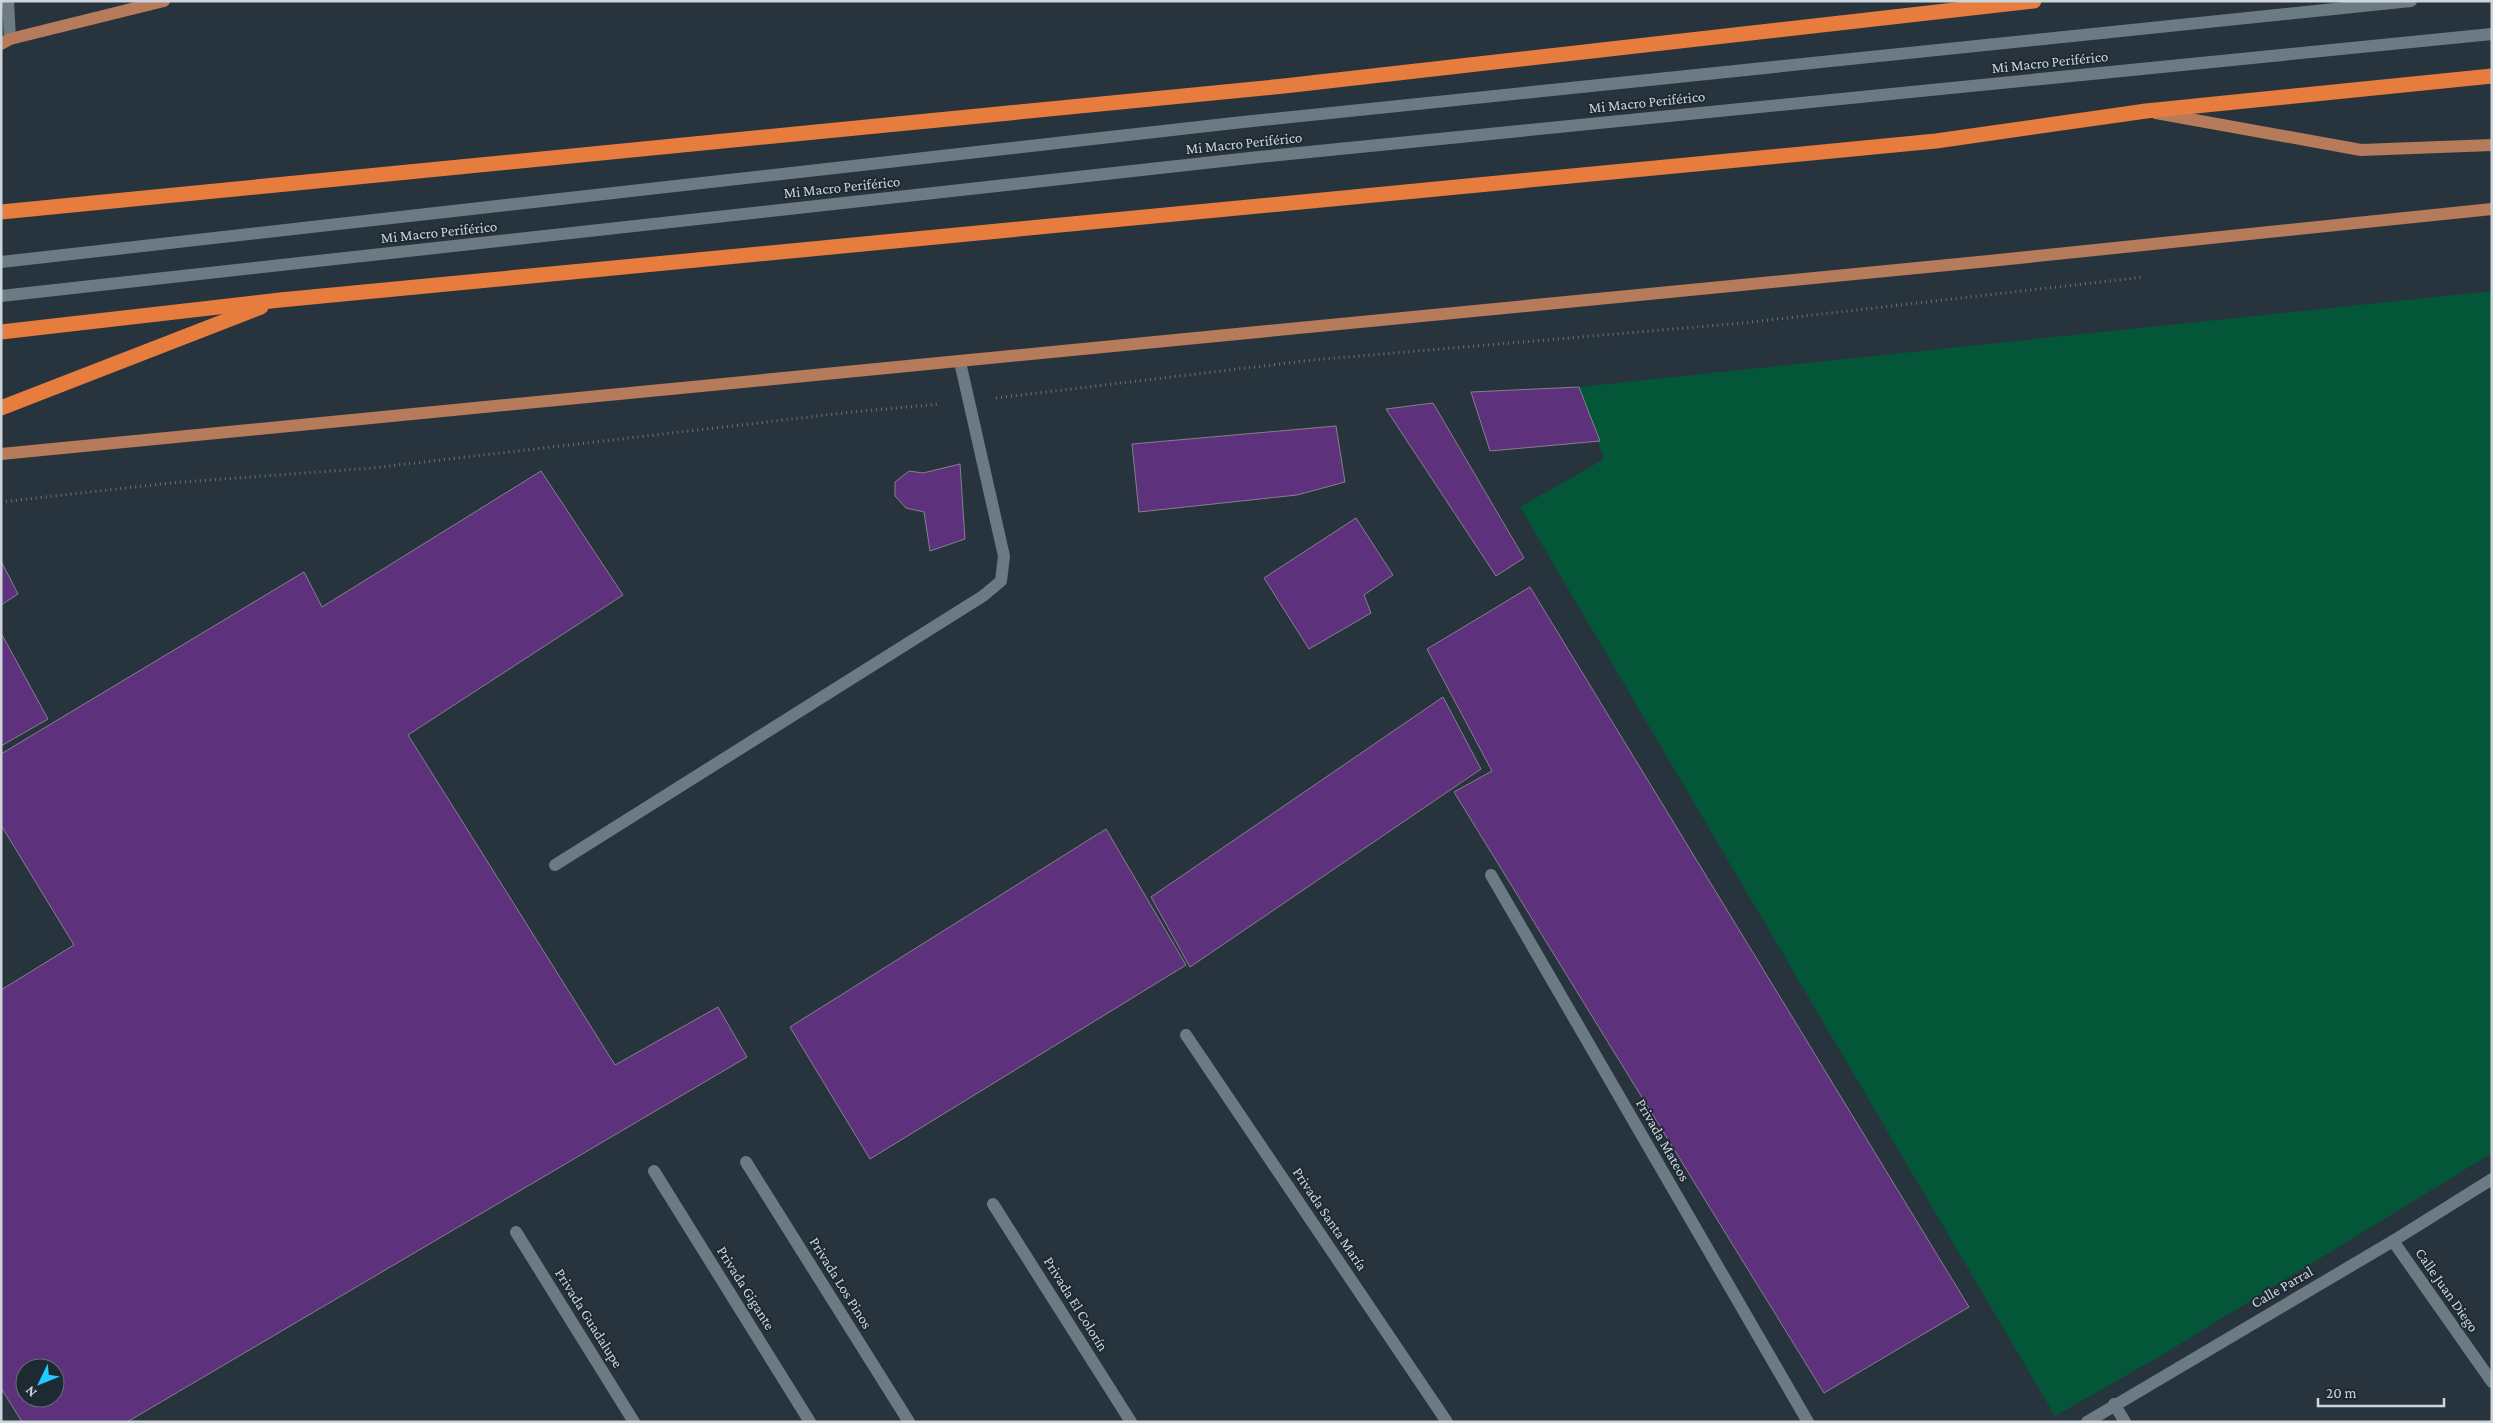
<svg xmlns="http://www.w3.org/2000/svg" width="2493" height="1423" font-family="'Crimson Pro',serif">
	<rect width="100%" height="100%" fill="#28343d"/>
	<polygon fill="#045639" points="2492,291 2492,1153 2162,1355 2055,1416 1520,507 1604,459 1579,387"/>
	<g fill="#5d317c" stroke="#867f8d" fill-rule="evenodd">
		<polygon points="1579,387 1600,441 1490,451 1471,392"/>
		<polygon points="1433,403 1524,558 1496,576 1386,409"/>
		<polygon points="1336,426 1345,482 1297,495 1139,512 1132,444"/>
		<polygon points="960,464 965,539 930,551 924,512 906,508 895,496 895,482 909,471 923,473"/>
		<path d="M541 471 623 595 408 735 615 1065 718 1007 747 1057 127 1422H22L1 1388V990L74 945 1 825V754L304 572 322 607ZM25 1368H55V1398H25Z"/>
		<polygon points="1356,518 1393,575 1364,595 1371,613 1309,649 1264,578"/>
		<polygon points="1,561 18,594 1,605"/>
		<polygon points="1530,587 1969,1307 1824,1393 1454,792 1492,771 1427,649"/>
		<polygon points="1,633 48,719 1,746"/>
		<polygon points="1443,697 1481,769 1190,967 1151,897"/>
		<polygon points="1106,829 1186,965 870,1159 790,1027"/>
	</g>
	<g fill="none" stroke-linecap="round" stroke-linejoin="round">
		<g stroke="#69737a" stroke-width="3" stroke-dasharray="1 4" stroke-linecap="butt">
			<polyline points="996,398 1313,360 1743,323 2144,277"/>
			<polyline points="1,502 170,483 372,468 852,412 940,404"/>
		</g>
		<g stroke="#6c7a84" stroke-width="12">
			<polyline points="8,1 10,39"/>
			<polyline points="1,262 1243,122 2411,1"/>
			<polyline points="1,296 1259,157 2492,34"/>
			<polyline points="555,865 983,596 1001,581 1004,556 960,362"/>
			<polyline points="1491,875 1808,1422"/>
			<polyline points="1186,1035 1447,1422"/>
			<polyline points="746,1162 909,1422"/>
			<polyline points="654,1171 810,1422"/>
			<polyline points="993,1204 1131,1422"/>
			<polyline points="516,1232 634,1422"/>
			<polyline points="2393,1241 2492,1382"/>
			<polyline points="2114,1404 2125,1422"/>
			<polyline points="2087,1422 2393,1241 2492,1179"/>
		</g>
		<g stroke="#b57b5a" stroke-width="12">
			<polyline points="1,44 10,39 164,1"/>
			<polyline points="2156,113 2361,150 2492,145"/>
			<polyline points="1,454 1989,261 2492,209"/>
		</g>
		<g stroke="#e67c3e" stroke-width="15">
			<polyline points="1,212 1284,86 2034,1"/>
			<polyline points="1,332 280,300 1936,141 2146,111 2492,76"/>
			<polyline points="1,408 261,307"/>
		</g>
	</g>
	<g text-anchor="middle" dominant-baseline="central" stroke-width="4" stroke-linejoin="round" paint-order="stroke">
		<g font-size="15" fill="#cdd4da" stroke="#1e2a33">
			<text transform="translate(2050 62) rotate(-6)">Mi Macro Periférico</text>
			<text transform="translate(1647 102) rotate(-6)">Mi Macro Periférico</text>
			<text transform="translate(1244 143) rotate(-6)">Mi Macro Periférico</text>
			<text transform="translate(842 187) rotate(-6)">Mi Macro Periférico</text>
			<text transform="translate(439 232) rotate(-6)">Mi Macro Periférico</text>
			<text transform="translate(1663 1140) rotate(60)">Privada Mateos</text>
			<text transform="translate(1330 1219) rotate(56)">Privada Santa María</text>
			<text transform="translate(841 1283) rotate(58)">Privada Los Pinos</text>
			<text transform="translate(2282 1287) rotate(-30)">Calle Parral</text>
			<text transform="translate(746 1288) rotate(58)">Privada Gigante</text>
			<text transform="translate(2447 1290) rotate(55)">Calle Juan Diego</text>
			<text transform="translate(1076 1304) rotate(58)">Privada El Colorín</text>
			<text transform="translate(589 1318) rotate(58)">Privada Guadalupe</text>
		</g>
	</g>
	<rect width="2493" height="1423" fill="none" stroke="#cdd4da" stroke-width="5"/>
	<g transform="translate(40 1383) rotate(227)"><circle r="24" fill="#1e2a33" stroke="#646e76"/>
	<path d="M0-4L9 19L0 12L-9 19Z" fill="#22c9fe"/>
	<text y="-8" font-size="14" font-weight="bold" text-anchor="middle" fill="#cdd4da">N</text>
	</g>
	<path d="M2318 1398v8h126v-8" fill="none" stroke="#cdd4da" stroke-width="2.5"/>
	<text x="2326" y="1398" font-size="15" fill="#cdd4da" stroke="#1e2a33" stroke-width="4" paint-order="stroke">20 m</text>
</svg>
